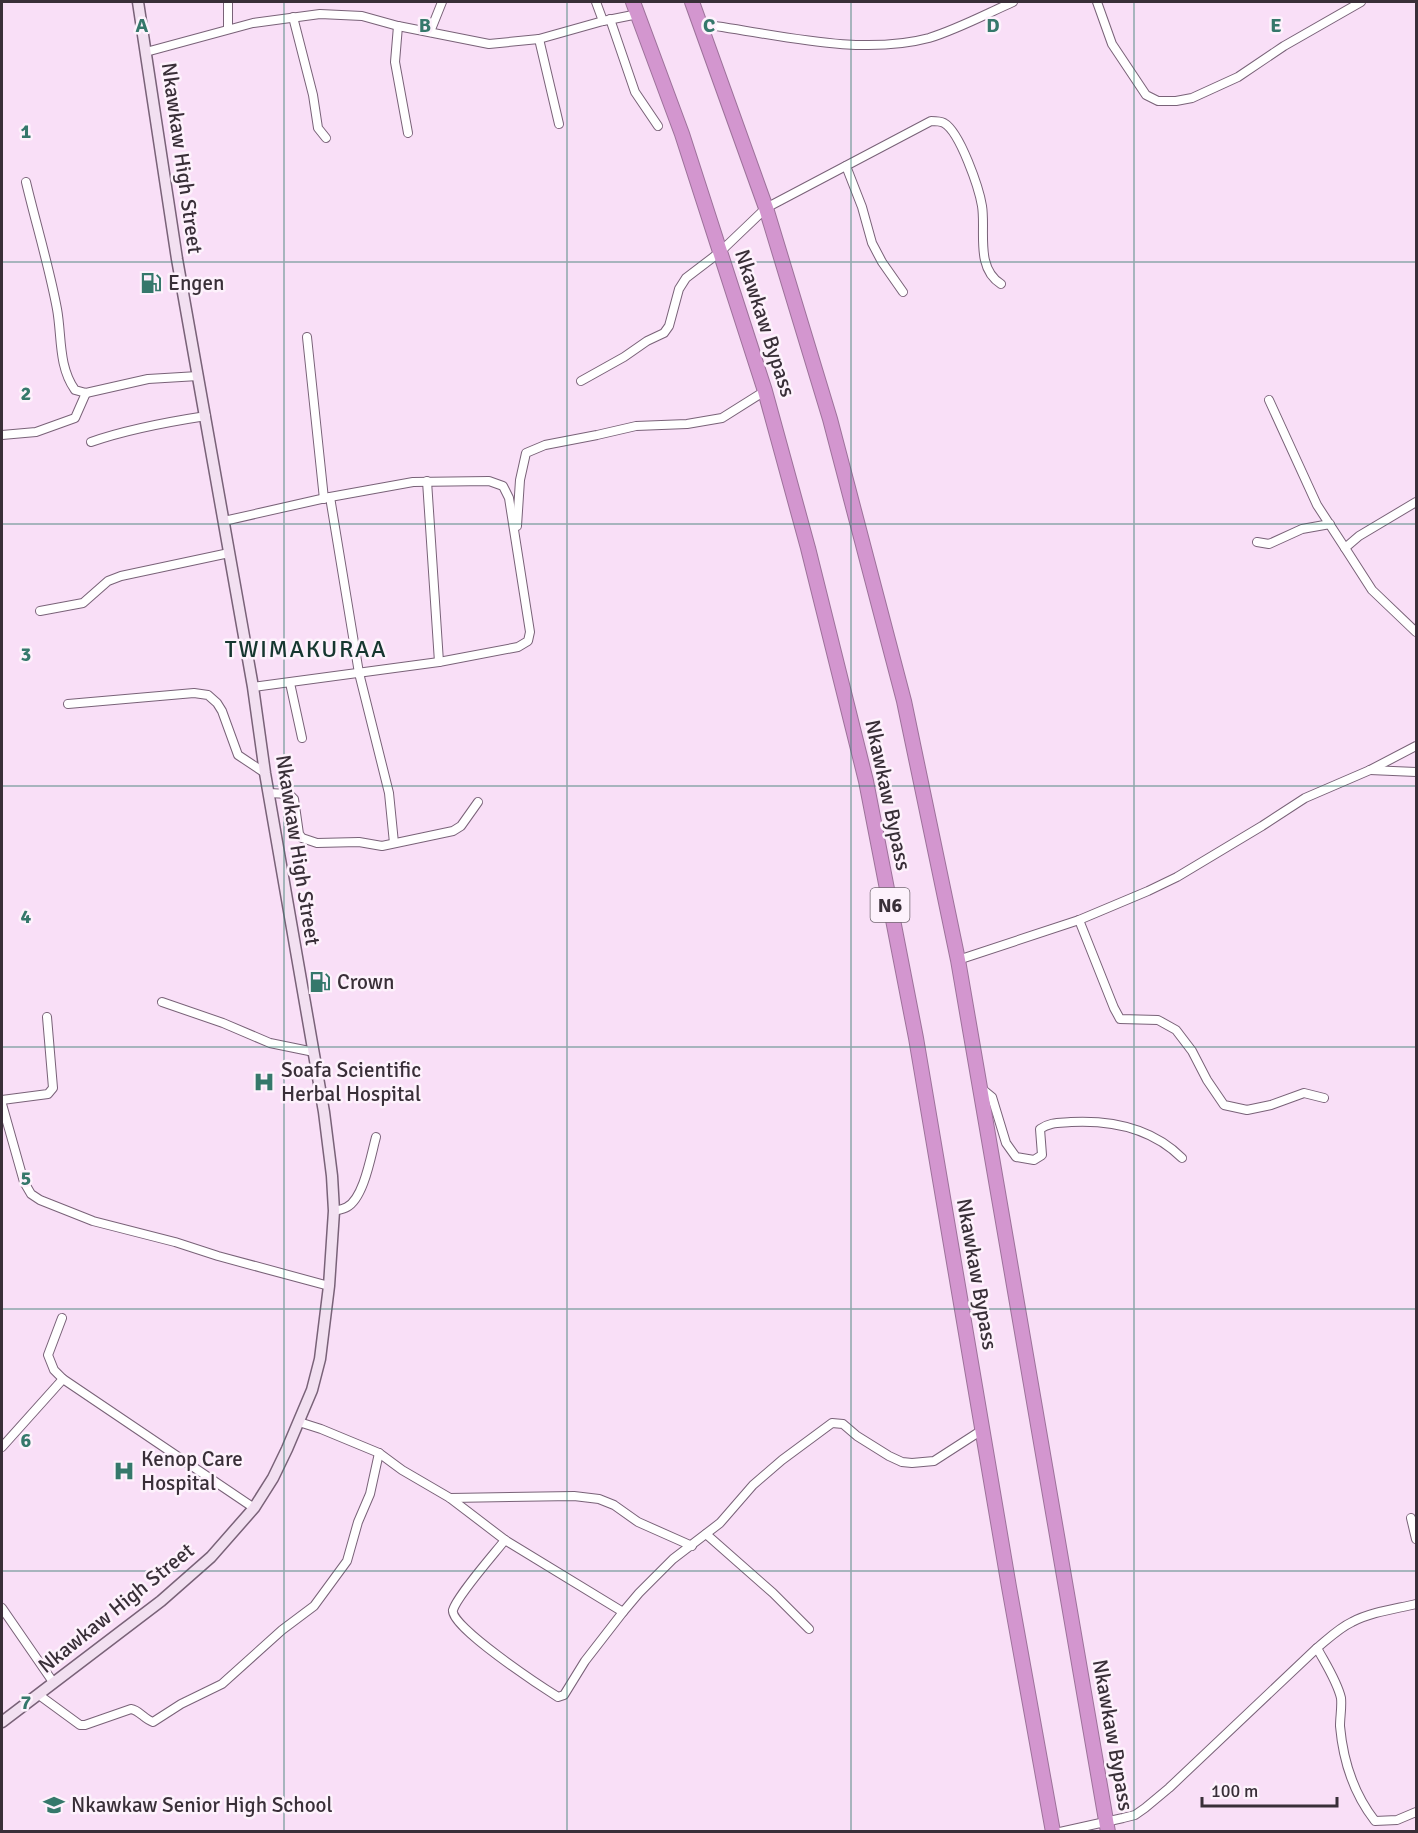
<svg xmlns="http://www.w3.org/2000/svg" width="1418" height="1833" font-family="Signika,sans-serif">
	<rect width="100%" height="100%" fill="#f9dff7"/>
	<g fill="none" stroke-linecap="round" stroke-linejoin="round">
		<defs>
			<g id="street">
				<polyline points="596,2 603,21"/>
				<polyline points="1097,2 1112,44 1146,95 1158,101 1176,101 1192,98 1238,77 1284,46 1361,2"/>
				<polyline points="293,17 313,95 318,128 326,138"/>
				<polyline points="610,19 635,92 658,126"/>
				<path d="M701 24C772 33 858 57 929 38 958 29 986 14 1013 2"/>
				<polyline points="398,26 395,62 408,133"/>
				<polyline points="228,29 228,2"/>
				<polyline points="430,32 442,2"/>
				<polyline points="539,39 559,124"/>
				<polyline points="146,52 253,23 320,14 362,16 398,26 489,44 539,39 603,21 638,14"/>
				<polyline points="846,166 862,207 872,243 882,262 903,292"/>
				<path d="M26 182C36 224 49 266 57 309 62 336 58 366 75 390L86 393 148 379 198 376"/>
				<polyline points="307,337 324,499"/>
				<path d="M581 381 624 357 647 341 664 333 669 326 679 289 686 278 720 252 766 208 931 121C935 121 940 121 944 123 960 132 979 188 982 206 986 230 975 268 1001 284"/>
				<polyline points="1269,400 1317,505 1345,548"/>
				<polyline points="2,435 36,432 75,418 86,393"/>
				<path d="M91 442C128 429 167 422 206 416"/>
				<polyline points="427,481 439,662"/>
				<polyline points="330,497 359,673 389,793 394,843"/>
				<polyline points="1416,502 1359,536 1345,548 1372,590 1416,632"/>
				<polyline points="224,521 330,497 413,482 489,481 503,486 509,498 530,632 528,641 518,647 439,662 253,687"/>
				<polyline points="517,526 520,480 526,453 545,445 597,435 636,426 687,424 722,418 765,391"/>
				<polyline points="1257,542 1269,544 1302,529 1330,524"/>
				<polyline points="40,611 83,603 108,581 121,576 229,553"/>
				<polyline points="290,683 302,738"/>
				<polyline points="68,704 194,693 208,695 217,703 222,711 238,755 265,773"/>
				<polyline points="1370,770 1416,772"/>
				<polyline points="268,793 289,794 294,799 299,834 302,838 317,843 359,842 382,846 453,831 461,826 478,802"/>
				<polyline points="1079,920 1114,1008 1120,1019 1158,1020 1176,1030 1192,1051 1207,1080 1224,1105 1247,1110 1271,1105 1304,1093 1324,1098"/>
				<polyline points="958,960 1079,920 1148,891 1177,877 1262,826 1305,798 1370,770 1416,746"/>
				<polyline points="162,1002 223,1023 270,1043 314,1052"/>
				<path d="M981 1088 992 1097 1006 1143 1016 1157 1034 1160 1042 1155 1040 1129C1050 1122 1059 1123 1071 1122 1111 1120 1152 1128 1182 1158"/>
				<polyline points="2,1100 48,1094 53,1088 47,1017"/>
				<polyline points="2,1104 24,1182 31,1194 40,1200 93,1221 175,1242 218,1256 329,1286"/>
				<path d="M334 1211C338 1210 344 1209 347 1207 364 1198 371 1155 376 1137"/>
				<polyline points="62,1318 48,1355 54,1370 63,1379 254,1508"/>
				<polyline points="299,1422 321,1429 379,1453 402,1470 450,1498 505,1540 623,1612 639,1593 673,1559 720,1523 753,1485 782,1460 832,1423 843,1424 857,1436 889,1456 902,1462 912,1463 934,1461 982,1430"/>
				<polyline points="2,1447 63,1379"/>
				<polyline points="450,1498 574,1496 599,1499 614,1505 638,1522 692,1546"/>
				<polyline points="1411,1518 1416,1539"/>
				<polyline points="706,1534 773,1593 809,1629"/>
				<path d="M505 1540C494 1554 457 1596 453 1610 449 1626 542 1687 558 1697L564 1695 585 1661 623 1612"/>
				<polyline points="2,1608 53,1682"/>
				<path d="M1317 1648C1325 1663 1337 1681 1341 1698 1342 1707 1340 1717 1340 1726 1343 1760 1354 1794 1375 1821L1397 1820 1416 1812"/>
				<path d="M39 1695 80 1725H85L131 1709C139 1710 144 1719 153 1722L181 1704 222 1684 282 1630 314 1606 347 1561 358 1522 370 1494 379 1453"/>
				<path d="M1060 1832 1123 1818 1135 1815 1145 1808 1169 1788 1317 1648C1328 1639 1339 1628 1352 1622 1371 1612 1395 1609 1416 1604"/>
			</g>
			<polyline id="secondary" points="2,1722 161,1601 211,1557 254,1508 273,1478 287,1449 312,1390 320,1359 329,1286 334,1211 332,1176 324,1112 265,773 253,687 177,259 138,2"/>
			<g id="highway">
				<polyline points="633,2 682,134 765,391 808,548 866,781 916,1038 1009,1587 1053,1832"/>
				<polyline points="692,2 766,208 830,419 904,701 958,960 1108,1832"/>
			</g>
		</defs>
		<use href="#street" stroke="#796278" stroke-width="10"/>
		<use href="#secondary" stroke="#796278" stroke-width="13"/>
		<use href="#highway" stroke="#9d729a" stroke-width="16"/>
		<use href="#street" stroke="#fff" stroke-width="8"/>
		<use href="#secondary" stroke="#f2e0f1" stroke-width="10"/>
		<use href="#highway" stroke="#d396cf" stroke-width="14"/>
	</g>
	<path fill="none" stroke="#35786b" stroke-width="1.5" stroke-opacity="0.55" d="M284 2V1832M567 2V1832M851 2V1832M1134 2V1832M2 262H1416M2 524H1416M2 786H1416M2 1047H1416M2 1309H1416M2 1571H1416"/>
	<defs>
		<symbol id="fuel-bare" viewBox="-9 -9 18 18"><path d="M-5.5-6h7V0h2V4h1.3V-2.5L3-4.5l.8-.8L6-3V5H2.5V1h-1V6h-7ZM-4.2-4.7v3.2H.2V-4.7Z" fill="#35786b" stroke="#fdf2fc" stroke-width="2.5" paint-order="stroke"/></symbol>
		<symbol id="hospital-bare" viewBox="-9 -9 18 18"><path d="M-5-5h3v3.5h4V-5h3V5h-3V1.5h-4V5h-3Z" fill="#35786b" stroke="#fdf2fc" stroke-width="2.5" paint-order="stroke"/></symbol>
		<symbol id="school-bare" viewBox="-9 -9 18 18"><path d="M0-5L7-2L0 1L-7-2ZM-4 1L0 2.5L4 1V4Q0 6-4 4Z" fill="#35786b" stroke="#fdf2fc" stroke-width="2.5" paint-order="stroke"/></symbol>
	</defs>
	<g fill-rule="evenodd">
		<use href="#fuel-bare" x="136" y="268" width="30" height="30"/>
		<use href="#fuel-bare" x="305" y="967" width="30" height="30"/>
		<use href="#hospital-bare" x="249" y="1067" width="30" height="30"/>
		<use href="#hospital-bare" x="109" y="1456" width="30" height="30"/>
		<use href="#school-bare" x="39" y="1790" width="30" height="30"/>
	</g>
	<g text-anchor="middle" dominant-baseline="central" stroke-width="5" stroke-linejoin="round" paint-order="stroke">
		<rect fill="#fdf2fc" stroke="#746a73" stroke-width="1.5" x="870.5" y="888" width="39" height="34" rx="4.5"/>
		<g font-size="20" font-weight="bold" fill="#392f38">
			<text x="890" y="905">N6</text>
		</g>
		<g font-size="21" fill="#392f38" stroke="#fdf2fc">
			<text transform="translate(182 158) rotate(82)">Nkawkaw High Street</text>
			<text transform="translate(765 323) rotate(72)">Nkawkaw Bypass</text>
			<text transform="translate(888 795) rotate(78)">Nkawkaw Bypass</text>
			<text transform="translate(298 850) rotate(81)">Nkawkaw High Street</text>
			<text transform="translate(977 1274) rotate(80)">Nkawkaw Bypass</text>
			<text transform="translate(116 1608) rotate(-39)">Nkawkaw High Street</text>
			<text transform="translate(1113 1735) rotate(80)">Nkawkaw Bypass</text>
		</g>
		<g font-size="21" fill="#392f38" stroke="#fdf2fc" text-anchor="start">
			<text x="168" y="283">Engen</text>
			<text x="337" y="982">Crown</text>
			<text x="281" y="1070">Soafa Scientific<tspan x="281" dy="24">Herbal Hospital</tspan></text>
			<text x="141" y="1459">Kenop Care<tspan x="141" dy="24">Hospital</tspan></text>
			<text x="71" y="1805">Nkawkaw Senior High School</text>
		</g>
		<g font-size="24" letter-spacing="1.5" fill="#163730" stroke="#fdf2fc">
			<text x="306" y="649">TWIMAKURAA</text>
		</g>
	</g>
	<g font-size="20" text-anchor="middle" font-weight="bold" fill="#35786b" stroke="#fdf2fc" stroke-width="5" stroke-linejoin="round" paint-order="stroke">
		<text x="142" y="32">A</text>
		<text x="425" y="32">B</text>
		<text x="709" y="32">C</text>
		<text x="993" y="32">D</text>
		<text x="1276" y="32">E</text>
		<text x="26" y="138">1</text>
		<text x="26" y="400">2</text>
		<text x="26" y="661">3</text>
		<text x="26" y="923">4</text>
		<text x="26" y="1185">5</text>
		<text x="26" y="1447">6</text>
		<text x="26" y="1709">7</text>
	</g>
	<rect width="1418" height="1833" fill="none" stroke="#392f38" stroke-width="6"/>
	<path d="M1202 1797v9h135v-9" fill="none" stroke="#392f38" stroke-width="3"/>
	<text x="1211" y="1797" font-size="18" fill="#392f38" stroke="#fdf2fc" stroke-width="4.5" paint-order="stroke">100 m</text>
</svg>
